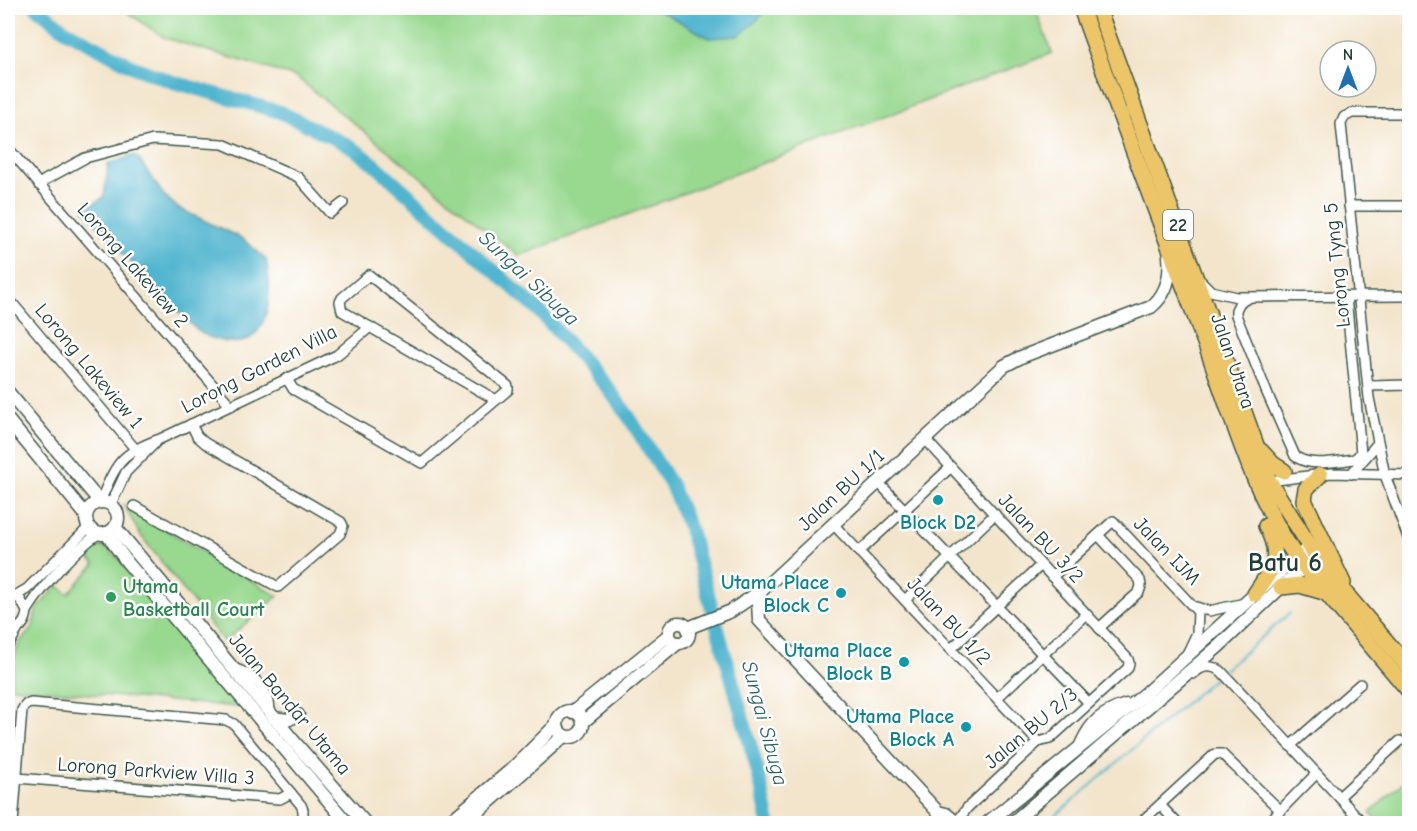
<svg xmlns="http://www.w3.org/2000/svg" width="1417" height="831" font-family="'Comic Neue',sans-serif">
	<rect width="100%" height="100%" fill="#fff"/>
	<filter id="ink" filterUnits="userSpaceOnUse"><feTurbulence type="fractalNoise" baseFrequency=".0167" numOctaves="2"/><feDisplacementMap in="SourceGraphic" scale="12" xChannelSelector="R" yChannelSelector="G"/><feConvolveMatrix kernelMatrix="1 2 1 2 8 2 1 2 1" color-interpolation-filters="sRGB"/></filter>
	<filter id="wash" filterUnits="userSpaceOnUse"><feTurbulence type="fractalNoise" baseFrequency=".008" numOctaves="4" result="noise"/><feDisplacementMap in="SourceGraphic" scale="24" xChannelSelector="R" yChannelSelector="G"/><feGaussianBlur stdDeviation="1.35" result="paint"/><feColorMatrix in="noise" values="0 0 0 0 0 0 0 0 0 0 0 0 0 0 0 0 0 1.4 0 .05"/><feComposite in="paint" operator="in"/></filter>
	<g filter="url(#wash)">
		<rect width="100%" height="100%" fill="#f3e5cc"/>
		<g fill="#98d88f" stroke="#5c8a62" stroke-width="1.5">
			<polygon points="121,8 1035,8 1052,53 519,256 296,77 165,38"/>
			<polygon points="124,505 278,596 224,642 139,533"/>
			<polygon points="97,547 102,547 117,557 239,707 11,687 14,657 20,642 33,627 36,610 58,585 68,594 95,564 86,556"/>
			<polygon points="1405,780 1409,784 1409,823 1380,823 1370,813"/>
		</g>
		<g fill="#51b5cf" stroke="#387982" stroke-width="1.5">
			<polygon points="639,8 768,8 754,23 738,36 709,38 659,10"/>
			<path d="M134 155 138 158 163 194 178 208 243 239 266 259C271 284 272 313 256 333 242 350 212 341 197 330 188 322 180 313 171 304 140 274 112 242 84 210L104 197 108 164Z"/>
		</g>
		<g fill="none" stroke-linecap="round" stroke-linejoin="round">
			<g stroke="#51b5cf" stroke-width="2">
				<polyline points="1224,670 1290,613"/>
				<polyline points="1046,824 1215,678"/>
			</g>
			<polyline stroke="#51b5cf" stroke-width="14" points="37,8 65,30 136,68 173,82 280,112 350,146 373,163 538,310 607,387 629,417 671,485 690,530 759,776 769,824"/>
		</g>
	</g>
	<g filter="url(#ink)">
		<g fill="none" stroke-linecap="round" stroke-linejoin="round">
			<defs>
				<g id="minor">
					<polyline points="1410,113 1352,113 1344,117 1341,124 1369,398 1385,475 1410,543"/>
					<polyline points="8,148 231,406"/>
					<polyline points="39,185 45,180 85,158 153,140 223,144 298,177 330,213 343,203"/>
					<polyline points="1349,206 1410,206"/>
					<polyline points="1199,279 1211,291 1237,297 1410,296"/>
					<polyline points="8,298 142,457"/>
					<path d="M1249 298 1240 302 1236 310V315L1267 393 1295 456C1310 468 1336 461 1355 459L1361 453 1346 297"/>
					<polyline points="287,379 293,389 422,463 508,390 508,386 369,275 342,298 340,302 342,311 496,400"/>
					<polyline points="1368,386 1410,385"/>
					<polyline points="925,439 1128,659 1129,663 1128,668 1050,739 1038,742 967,808 957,822"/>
					<polyline points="1351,474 1378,443"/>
					<polyline points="1269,481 1331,473 1410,475"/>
					<polyline points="878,482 1089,703"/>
					<path d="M100 502C116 464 120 453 160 439L337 355 370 327"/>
					<polyline points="111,504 126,472 156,442"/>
					<polyline points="134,506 278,587 340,534 343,526 341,522 205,443 197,436 191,424"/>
					<polyline points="833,524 1038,742"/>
					<polyline points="1098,535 1140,580 1141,586 1139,592 1099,628"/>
					<polyline points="859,552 951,467"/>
					<polyline points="1052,577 1113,521 1198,612 1197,633 1187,654"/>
					<path d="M8 595 20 599 27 611C26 623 20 630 8 631"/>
					<polyline points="15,596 27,589 89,527"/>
					<polyline points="905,600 995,514"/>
					<polyline points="1196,607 1209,611 1245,603"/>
					<path d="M27 611C44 584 73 552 99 533"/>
					<polyline points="8,646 18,629"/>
					<polyline points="951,649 1041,565"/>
					<path d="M233 668C253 674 271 689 270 713"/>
					<path d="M1193 674C1202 666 1210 664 1221 671L1364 824"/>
					<polyline points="997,698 1086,614"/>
					<polyline points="1290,746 1360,684"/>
					<polyline points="17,778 280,799 291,793"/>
					<polyline points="1339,797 1400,741"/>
					<polyline points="1160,805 1178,824"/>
					<polyline points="13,824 22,710 25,705 31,703 226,720 234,724 301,805 303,810 303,824"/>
					<polyline points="1139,824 1215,754 1222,754 1281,811"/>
					<polyline points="1267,824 1316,774"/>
				</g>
				<g id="tertiary">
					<polyline points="8,392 100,502"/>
					<polyline points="8,420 86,515"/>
					<circle cx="102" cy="518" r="16"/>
					<polyline points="115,527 297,745 366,824"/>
					<polyline points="106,533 127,562 348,824"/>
					<polyline points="761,591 758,602 759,620 938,812 944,824"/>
					<circle cx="679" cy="633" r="10"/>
					<path d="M688 628 731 611 761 591 1004 366 1021 357 1151 307C1167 294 1171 275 1169 256"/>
					<circle cx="570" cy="724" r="13"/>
					<polyline points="573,712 669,635"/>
					<polyline points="274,718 287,720 298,715"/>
					<polyline points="583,722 678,643"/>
					<path d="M1081 745C1091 722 1102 713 1126 705"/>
					<polyline points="938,812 946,814 958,824"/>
					<polyline points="447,824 512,769 557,724"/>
					<polyline points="464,824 564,736"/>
					<polyline points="986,824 1145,694 1296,557 1309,548"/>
					<polyline points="1011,824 1219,646 1281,587 1310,562"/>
				</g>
				<g id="trunk">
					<path d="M1081 8C1121 119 1163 229 1204 340 1233 417 1250 487 1296 557L1410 692"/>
					<polyline points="1098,8 1269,481 1323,567 1410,669"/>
					<polyline points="1261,451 1273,464 1284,471"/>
					<polyline points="1320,475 1306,489 1304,500 1343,583"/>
					<polyline points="1281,587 1300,585 1324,592"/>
					<path d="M1255 594C1273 567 1283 558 1266 526"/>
				</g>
			</defs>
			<use href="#minor" stroke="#3f564b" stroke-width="12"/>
			<use href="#tertiary" stroke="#3f564b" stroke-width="15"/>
			<use href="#trunk" stroke="#3f564b" stroke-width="18"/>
			<use href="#minor" stroke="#fff" stroke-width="9"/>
			<use href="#tertiary" stroke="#fff" stroke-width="12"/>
			<use href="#trunk" stroke="#edc569" stroke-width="15"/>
		</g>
	</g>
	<g fill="#0f9aa8" stroke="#fff" stroke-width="2">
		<circle cx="938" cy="500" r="6"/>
		<circle cx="841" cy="593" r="6"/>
		<circle cx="904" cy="662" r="6"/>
		<circle cx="966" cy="727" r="6"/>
	</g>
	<circle fill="#2e9e5b" stroke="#fff" stroke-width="2" cx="111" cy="597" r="6"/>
	<g text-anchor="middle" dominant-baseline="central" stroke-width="5" stroke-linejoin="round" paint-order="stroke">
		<rect fill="#fff" stroke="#627771" stroke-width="1.5" x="1163" y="210" width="30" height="30" rx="4.5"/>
		<g font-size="18" font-weight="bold" fill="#1f3d34">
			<text x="1178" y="225">22</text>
		</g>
		<g font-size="20" fill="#1f3d34" stroke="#fff">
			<text transform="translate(133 265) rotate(49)">Lorong Lakeview 2</text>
			<text transform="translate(1337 265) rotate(-96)">Lorong Tyng 5</text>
			<text transform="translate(1233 361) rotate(71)">Jalan Utara</text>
			<text transform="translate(89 366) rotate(50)">Lorong Lakeview 1</text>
			<text transform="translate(259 369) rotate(-27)">Lorong Garden Villa</text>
			<text transform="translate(841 490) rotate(-43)">Jalan BU 1/1</text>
			<text transform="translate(1041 538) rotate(47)">Jalan BU 3/2</text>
			<text transform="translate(1167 551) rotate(46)">Jalan IJM</text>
			<text transform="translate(949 621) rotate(47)">Jalan BU 1/2</text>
			<text transform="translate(290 704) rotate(50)">Jalan Bandar Utama</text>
			<text transform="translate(1031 728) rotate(-40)">Jalan BU 2/3</text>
			<text transform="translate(156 771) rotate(4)">Lorong Parkview Villa 3</text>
		</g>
		<g font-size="20" font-weight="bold" fill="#0d838f" stroke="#fff" text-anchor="end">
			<text x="938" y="522" text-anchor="middle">Block D2</text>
			<text x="829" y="582">Utama Place<tspan x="829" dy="23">Block C</tspan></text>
			<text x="892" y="650">Utama Place<tspan x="892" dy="23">Block B</tspan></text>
			<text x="954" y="716">Utama Place<tspan x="954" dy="23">Block A</tspan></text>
		</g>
		<g font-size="20" font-weight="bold" fill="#27864d" stroke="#fff" text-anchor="start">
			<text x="123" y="586">Utama<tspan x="123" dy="23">Basketball Court</tspan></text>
		</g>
		<g font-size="21" font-style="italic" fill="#2e6162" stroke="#fff">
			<text transform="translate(529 278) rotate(43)">Sungai Sibuga</text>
			<text transform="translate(765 723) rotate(75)">Sungai Sibuga</text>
		</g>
		<g font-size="26" font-weight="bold" fill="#1f3d34" stroke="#fff">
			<text x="1285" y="563">Batu 6</text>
		</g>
	</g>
	<rect width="1417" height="831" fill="none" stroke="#fff" stroke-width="30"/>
	<g transform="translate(1348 69)"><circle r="28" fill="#ffffff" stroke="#a5b1ae" stroke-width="1.5"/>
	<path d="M0-4.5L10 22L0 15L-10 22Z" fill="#1f6fb2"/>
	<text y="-9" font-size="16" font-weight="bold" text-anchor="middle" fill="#1f3d34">N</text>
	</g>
</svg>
